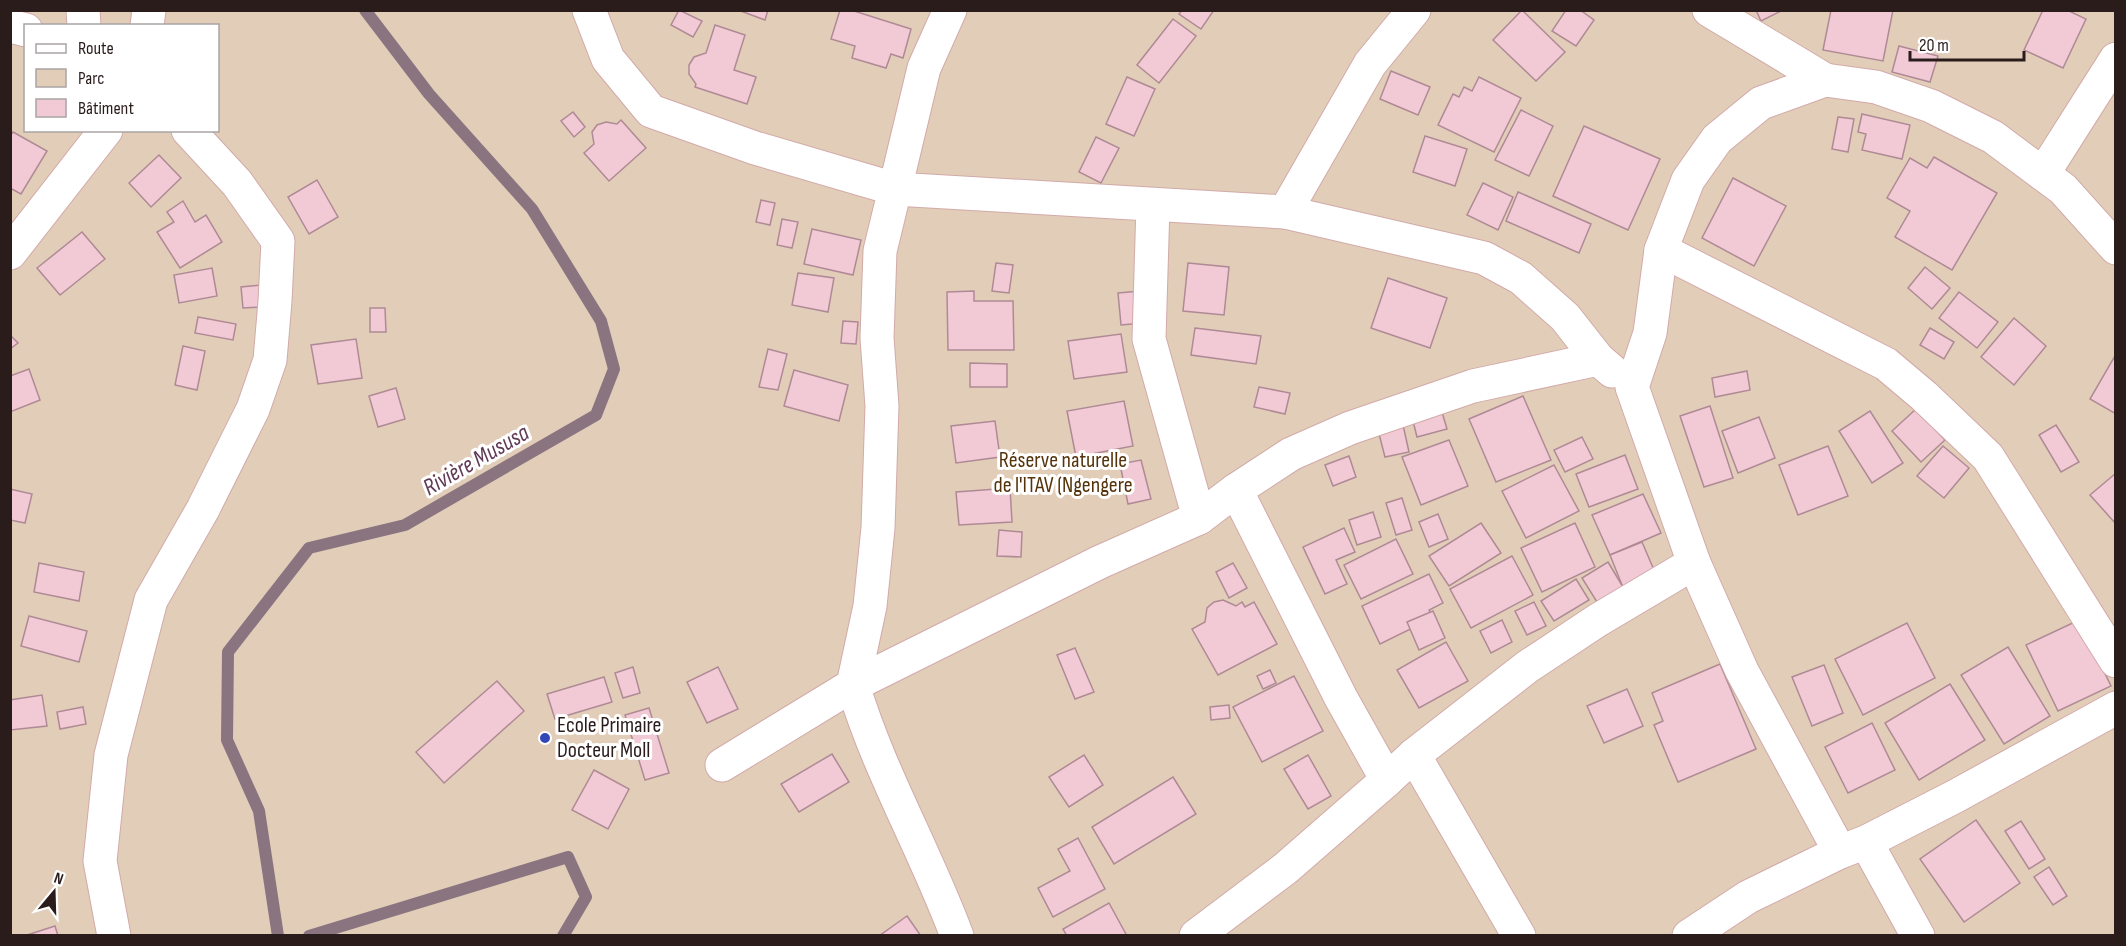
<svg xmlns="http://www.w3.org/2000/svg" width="2126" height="946" font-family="'Sofia Sans Condensed',sans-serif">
	<rect width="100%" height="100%" fill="#ffeeed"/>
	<path fill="#e2cdb9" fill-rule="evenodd" d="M11 11H2115V935H11ZM26 26H218V130H26Z"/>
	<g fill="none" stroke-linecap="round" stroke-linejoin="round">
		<g stroke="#8a7480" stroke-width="12">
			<polyline points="278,936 259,811 227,740 228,652 309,548 405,525 596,415 614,369 601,321 532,209 429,94 365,10"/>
			<polyline points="309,936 568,857 586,897 563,936"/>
		</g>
	</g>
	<g fill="#f2cad6" stroke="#af8a95" stroke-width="1.5">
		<polygon points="679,10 702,21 693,37 671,25"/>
		<polygon points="738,10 768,10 765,20"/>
		<polygon points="840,10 851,10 911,29 903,58 891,54 886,68 852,58 855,46 831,39"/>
		<polygon points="1182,10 1214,10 1201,29 1179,14"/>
		<polygon points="1522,10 1565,52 1536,81 1493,40"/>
		<polygon points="1566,10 1580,10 1594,20 1576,46 1552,31"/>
		<polygon points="1756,10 1783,10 1761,21"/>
		<polygon points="1831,10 1893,10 1883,61 1823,50"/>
		<polygon points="2043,10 2067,10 2086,19 2063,68 2024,50"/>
		<polygon points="1173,19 1196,36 1159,83 1137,65"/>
		<polygon points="715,25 745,35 734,70 756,77 747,104 695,87 696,84 689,74 689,65 694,57 706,53"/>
		<polygon points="1899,46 1938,56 1930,82 1892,72"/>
		<polygon points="1391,71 1430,87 1418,115 1380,99"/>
		<polygon points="1127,77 1155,89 1134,136 1106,124"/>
		<polygon points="1479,77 1521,98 1494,152 1438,125 1453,94 1459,97 1464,87 1472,91"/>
		<polygon points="1521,110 1553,126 1529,176 1495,160"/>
		<polygon points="573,112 585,127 574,137 561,121"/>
		<polygon points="1862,114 1910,125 1902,159 1862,150 1866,134 1858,132"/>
		<polygon points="1838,117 1854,119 1848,152 1832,149"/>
		<polygon points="621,120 646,148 609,181 584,153 594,144 592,132 597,125 606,122 617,124"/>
		<polygon points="1584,126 1660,159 1628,230 1553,196"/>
		<polygon points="13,132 47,151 21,194 10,188 10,136"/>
		<polygon points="1425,136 1467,149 1455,186 1413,172"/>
		<polygon points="1096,137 1119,148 1101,183 1079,172"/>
		<polygon points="159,155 181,178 151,207 129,183"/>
		<polygon points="1934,157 1997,193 1952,270 1895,237 1910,211 1887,198 1910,158 1927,168"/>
		<polygon points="1733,178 1786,206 1754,266 1702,238"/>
		<polygon points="317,180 338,217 309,234 288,197"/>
		<polygon points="1483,183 1513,197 1498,230 1467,215"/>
		<polygon points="1518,192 1591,224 1579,253 1506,221"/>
		<polygon points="761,200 775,203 770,225 756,222"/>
		<polygon points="183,201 195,222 206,215 222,242 180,268 157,232 174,222 167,212"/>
		<polygon points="782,219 798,222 792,248 777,245"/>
		<polygon points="812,229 861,240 853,275 804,264"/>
		<polygon points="82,232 105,259 60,295 37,268"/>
		<polygon points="996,263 1013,265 1009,293 992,291"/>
		<polygon points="1188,263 1229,267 1224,315 1183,311"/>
		<polygon points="1925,267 1950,288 1932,309 1908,288"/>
		<polygon points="212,268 217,296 179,303 174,275"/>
		<polygon points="798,273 834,278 828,312 792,305"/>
		<polygon points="1388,278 1447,298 1430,348 1371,328"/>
		<polygon points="261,285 263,307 243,308 241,287"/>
		<polygon points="974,291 974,301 1013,301 1014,350 948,350 947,292"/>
		<polygon points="1140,291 1143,323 1121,325 1118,293"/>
		<polygon points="1959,292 1998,322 1977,348 1939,318"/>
		<polygon points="370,308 385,308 386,332 370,332"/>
		<polygon points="198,317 236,324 233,340 195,333"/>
		<polygon points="2014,318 2046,346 2014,385 1981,357"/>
		<polygon points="843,321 858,322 856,344 841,343"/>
		<polygon points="1195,328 1261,336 1256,364 1191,355"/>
		<polygon points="1930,328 1954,342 1944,359 1920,345"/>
		<polygon points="1121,334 1127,372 1074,379 1068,341"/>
		<polygon points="10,335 18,343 10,349"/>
		<polygon points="356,339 362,378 318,384 311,345"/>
		<polygon points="183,346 205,351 197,390 175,385"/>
		<polygon points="768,349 787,354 778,390 759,387"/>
		<polygon points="2116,354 2116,414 2090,399"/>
		<polygon points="970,363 1007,364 1007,387 970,387"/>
		<polygon points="29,369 40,400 10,412 10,376"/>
		<polygon points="794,370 848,385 839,421 784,406"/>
		<polygon points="1747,371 1750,390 1715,397 1712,378"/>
		<polygon points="1259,387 1290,393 1285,414 1254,407"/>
		<polygon points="396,388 405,419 378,427 369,396"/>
		<polygon points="1523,396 1551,460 1496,482 1469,419"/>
		<polygon points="1124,401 1133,446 1076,457 1067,411"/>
		<polygon points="1710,406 1733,478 1704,487 1680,416"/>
		<polygon points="1916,409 1945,440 1921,462 1892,431"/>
		<polygon points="1870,411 1903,463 1872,483 1839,431"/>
		<polygon points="1442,412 1447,429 1417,437 1413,421"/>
		<polygon points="1759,417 1775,458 1738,473 1722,431"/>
		<polygon points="995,421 1000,457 956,463 951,426"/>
		<polygon points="1403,425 1409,452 1385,457 1378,430"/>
		<polygon points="2056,425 2079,462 2061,472 2039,435"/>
		<polygon points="1582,437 1593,459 1565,472 1554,450"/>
		<polygon points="1449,440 1468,486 1421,505 1402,457"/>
		<polygon points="1828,446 1848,496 1798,515 1779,465"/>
		<polygon points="1943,446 1969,468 1944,498 1917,476"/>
		<polygon points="1625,455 1638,489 1589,507 1576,474"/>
		<polygon points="1349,456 1356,477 1333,486 1325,465"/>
		<polygon points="1141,460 1151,499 1128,504 1120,464"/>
		<polygon points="1554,465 1579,511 1526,538 1502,491"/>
		<polygon points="2116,473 2116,524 2090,495"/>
		<polygon points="1010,488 1012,522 959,525 956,492"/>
		<polygon points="10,489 32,494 25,523 10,520"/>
		<polygon points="1643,494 1661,533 1610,555 1592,515"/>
		<polygon points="1402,498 1412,530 1396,535 1386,503"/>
		<polygon points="1373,512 1381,537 1357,545 1349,520"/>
		<polygon points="1438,514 1448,539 1429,547 1419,522"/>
		<polygon points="1481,523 1501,553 1449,586 1429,556"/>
		<polygon points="1575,523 1595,567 1542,592 1521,548"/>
		<polygon points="1344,528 1355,552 1336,560 1347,584 1325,594 1303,547"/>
		<polygon points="999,530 1022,532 1021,557 997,556"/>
		<polygon points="1396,539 1413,574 1361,599 1344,565"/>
		<polygon points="1642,542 1657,577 1624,590 1610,555"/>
		<polygon points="1512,556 1533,595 1471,628 1450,589"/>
		<polygon points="1608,562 1623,587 1597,602 1582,578"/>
		<polygon points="39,563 84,572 79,601 34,592"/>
		<polygon points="1233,563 1247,588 1229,598 1216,572"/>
		<polygon points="1429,574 1443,603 1429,610 1433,618 1380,644 1362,606"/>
		<polygon points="1576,579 1589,600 1554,621 1541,601"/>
		<polygon points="1223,600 1236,606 1242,602 1245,607 1254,602 1277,644 1218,675 1192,629 1205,622 1207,608 1214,602"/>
		<polygon points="1534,602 1546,626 1527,635 1515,611"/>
		<polygon points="1433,611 1445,638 1419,650 1407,622"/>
		<polygon points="29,616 87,631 79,662 21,646"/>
		<polygon points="1502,620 1512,642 1491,653 1480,631"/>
		<polygon points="2079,620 2111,686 2058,711 2026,645"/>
		<polygon points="1907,623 1935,678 1863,715 1835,659"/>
		<polygon points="1446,642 1468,681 1419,708 1397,670"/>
		<polygon points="2008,647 2050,716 2004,744 1961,675"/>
		<polygon points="1075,648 1094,692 1075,699 1057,655"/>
		<polygon points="1720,664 1756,749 1678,782 1654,725 1663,721 1652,693"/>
		<polygon points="1824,665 1843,713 1812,726 1792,677"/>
		<polygon points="633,667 640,693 623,698 615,673"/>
		<polygon points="718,667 738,709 707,723 687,682"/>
		<polygon points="1270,670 1276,683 1263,689 1257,676"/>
		<polygon points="1294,676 1323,731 1262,762 1233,707"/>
		<polygon points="604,677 612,702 555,719 547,694"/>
		<polygon points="497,681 524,711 444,783 416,752"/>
		<polygon points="1950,684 1985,740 1919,780 1885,723"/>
		<polygon points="1627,689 1643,726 1604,743 1587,706"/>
		<polygon points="42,695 47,726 10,730 10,700"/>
		<polygon points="1229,705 1230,718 1211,720 1210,707"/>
		<polygon points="83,707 86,724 60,729 57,712"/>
		<polygon points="649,708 669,773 645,780 625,715"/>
		<polygon points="1872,723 1895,770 1848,793 1825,747"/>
		<polygon points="832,754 849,782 799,812 781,784"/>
		<polygon points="1084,755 1103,785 1069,807 1049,777"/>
		<polygon points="1308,755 1331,796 1308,809 1284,769"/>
		<polygon points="594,770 629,789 608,829 572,810"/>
		<polygon points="1173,777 1196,814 1114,864 1092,827"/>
		<polygon points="1976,820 2020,883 1964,922 1920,859"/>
		<polygon points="2021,821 2045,859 2029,869 2005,831"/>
		<polygon points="1078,838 1105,889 1053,917 1038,888 1070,871 1058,849"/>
		<polygon points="2049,867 2067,896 2053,905 2034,877"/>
		<polygon points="1109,903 1127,936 1067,936 1063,929"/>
		<polygon points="907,916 921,936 879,936"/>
		<polygon points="55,926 58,936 24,936"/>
	</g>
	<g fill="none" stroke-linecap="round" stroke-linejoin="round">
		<defs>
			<g id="street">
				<polyline points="83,10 84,26"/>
				<polyline points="589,10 608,59 651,111 755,148 895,189 880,251 877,338 882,406 878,528 870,606 853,685 1100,562 1199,518 1236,490 1291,454 1350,428 1473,386 1598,359"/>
				<polyline points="950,10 924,68 895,189 1285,212 1484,258 1521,278 1565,317 1598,359 1612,371"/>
				<polyline points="1709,10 1825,80"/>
				<polyline points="10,26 26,30"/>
				<polyline points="147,26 149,10"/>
				<polyline points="2043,174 2116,59"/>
				<polyline points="1153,205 1149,339 1199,518"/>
				<polyline points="1285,212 1370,64 1414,10"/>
				<polyline points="1661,250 1886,364 1924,396 1988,457 2116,661"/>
				<polyline points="10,253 106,130"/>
				<polyline points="1236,490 1341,698 1387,780 1414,755 1527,667 1598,620 1694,563"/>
				<polyline points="1414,755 1519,936"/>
				<path d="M722 765 853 685C879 772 925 850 957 936"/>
				<polyline points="1866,842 1918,936"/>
				<polyline points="1840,852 1742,671 1694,563 1632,387 1650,333 1661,250 1688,180 1717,139 1761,103 1825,80 1876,87 1931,106 1993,137 2063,189 2116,248"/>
				<polyline points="114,936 100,861 111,755 151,600 203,509 253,409 270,360 275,301 278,241 237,183 188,130"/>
				<polyline points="1196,936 1286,868 1387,780"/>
				<polyline points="1689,936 1748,897 1840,852 1866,842 1954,797 2116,708"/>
			</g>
		</defs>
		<use href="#street" stroke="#d2aaa8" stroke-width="35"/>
		<use href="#street" stroke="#fff" stroke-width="33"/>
	</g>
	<circle fill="#3146b7" stroke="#fff" stroke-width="2" cx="545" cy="738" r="6"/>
	<g text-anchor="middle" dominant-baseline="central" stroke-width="6" stroke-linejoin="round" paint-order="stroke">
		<g font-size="22" fill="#55340c" stroke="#fff">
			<text x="1063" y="460">Réserve naturelle<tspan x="1063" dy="25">de l'ITAV (Ngengere</tspan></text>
		</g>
		<g font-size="22" fill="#2b1c1c" stroke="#fff" text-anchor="start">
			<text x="557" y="725">Ecole Primaire<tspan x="557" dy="25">Docteur Moll</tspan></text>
		</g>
		<g font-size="24" font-style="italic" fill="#613a57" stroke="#fff">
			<text transform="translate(476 460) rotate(-30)">Rivière Mususa</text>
		</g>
	</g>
	<rect width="2126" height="946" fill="none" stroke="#2b1c1c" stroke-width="24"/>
	<rect x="24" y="24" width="195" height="108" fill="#ffffff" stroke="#aaa4a4" stroke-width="1.5"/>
	<rect x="36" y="44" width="30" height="9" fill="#ffffff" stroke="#aaa4a4" stroke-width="1.5"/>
	<text x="78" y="54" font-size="18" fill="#2b1c1c">Route</text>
	<rect x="36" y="69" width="30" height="18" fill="#e2cdb9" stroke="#aaa4a4" stroke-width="1.5"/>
	<text x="78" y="84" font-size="18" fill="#2b1c1c">Parc</text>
	<rect x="36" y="99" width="30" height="18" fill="#f2cad6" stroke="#aaa4a4" stroke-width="1.5"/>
	<text x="78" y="114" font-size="18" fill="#2b1c1c">Bâtiment</text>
	<g transform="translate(54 892) rotate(19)" stroke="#ffffff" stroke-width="4.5" paint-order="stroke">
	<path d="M0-4.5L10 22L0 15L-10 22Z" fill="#2b1c1c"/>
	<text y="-9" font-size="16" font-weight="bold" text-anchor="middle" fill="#2b1c1c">N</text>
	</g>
	<path d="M1910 51v9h114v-9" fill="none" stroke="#2b1c1c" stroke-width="3"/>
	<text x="1919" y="51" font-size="18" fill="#2b1c1c" stroke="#ffffff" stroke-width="4.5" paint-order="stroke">20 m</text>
</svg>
